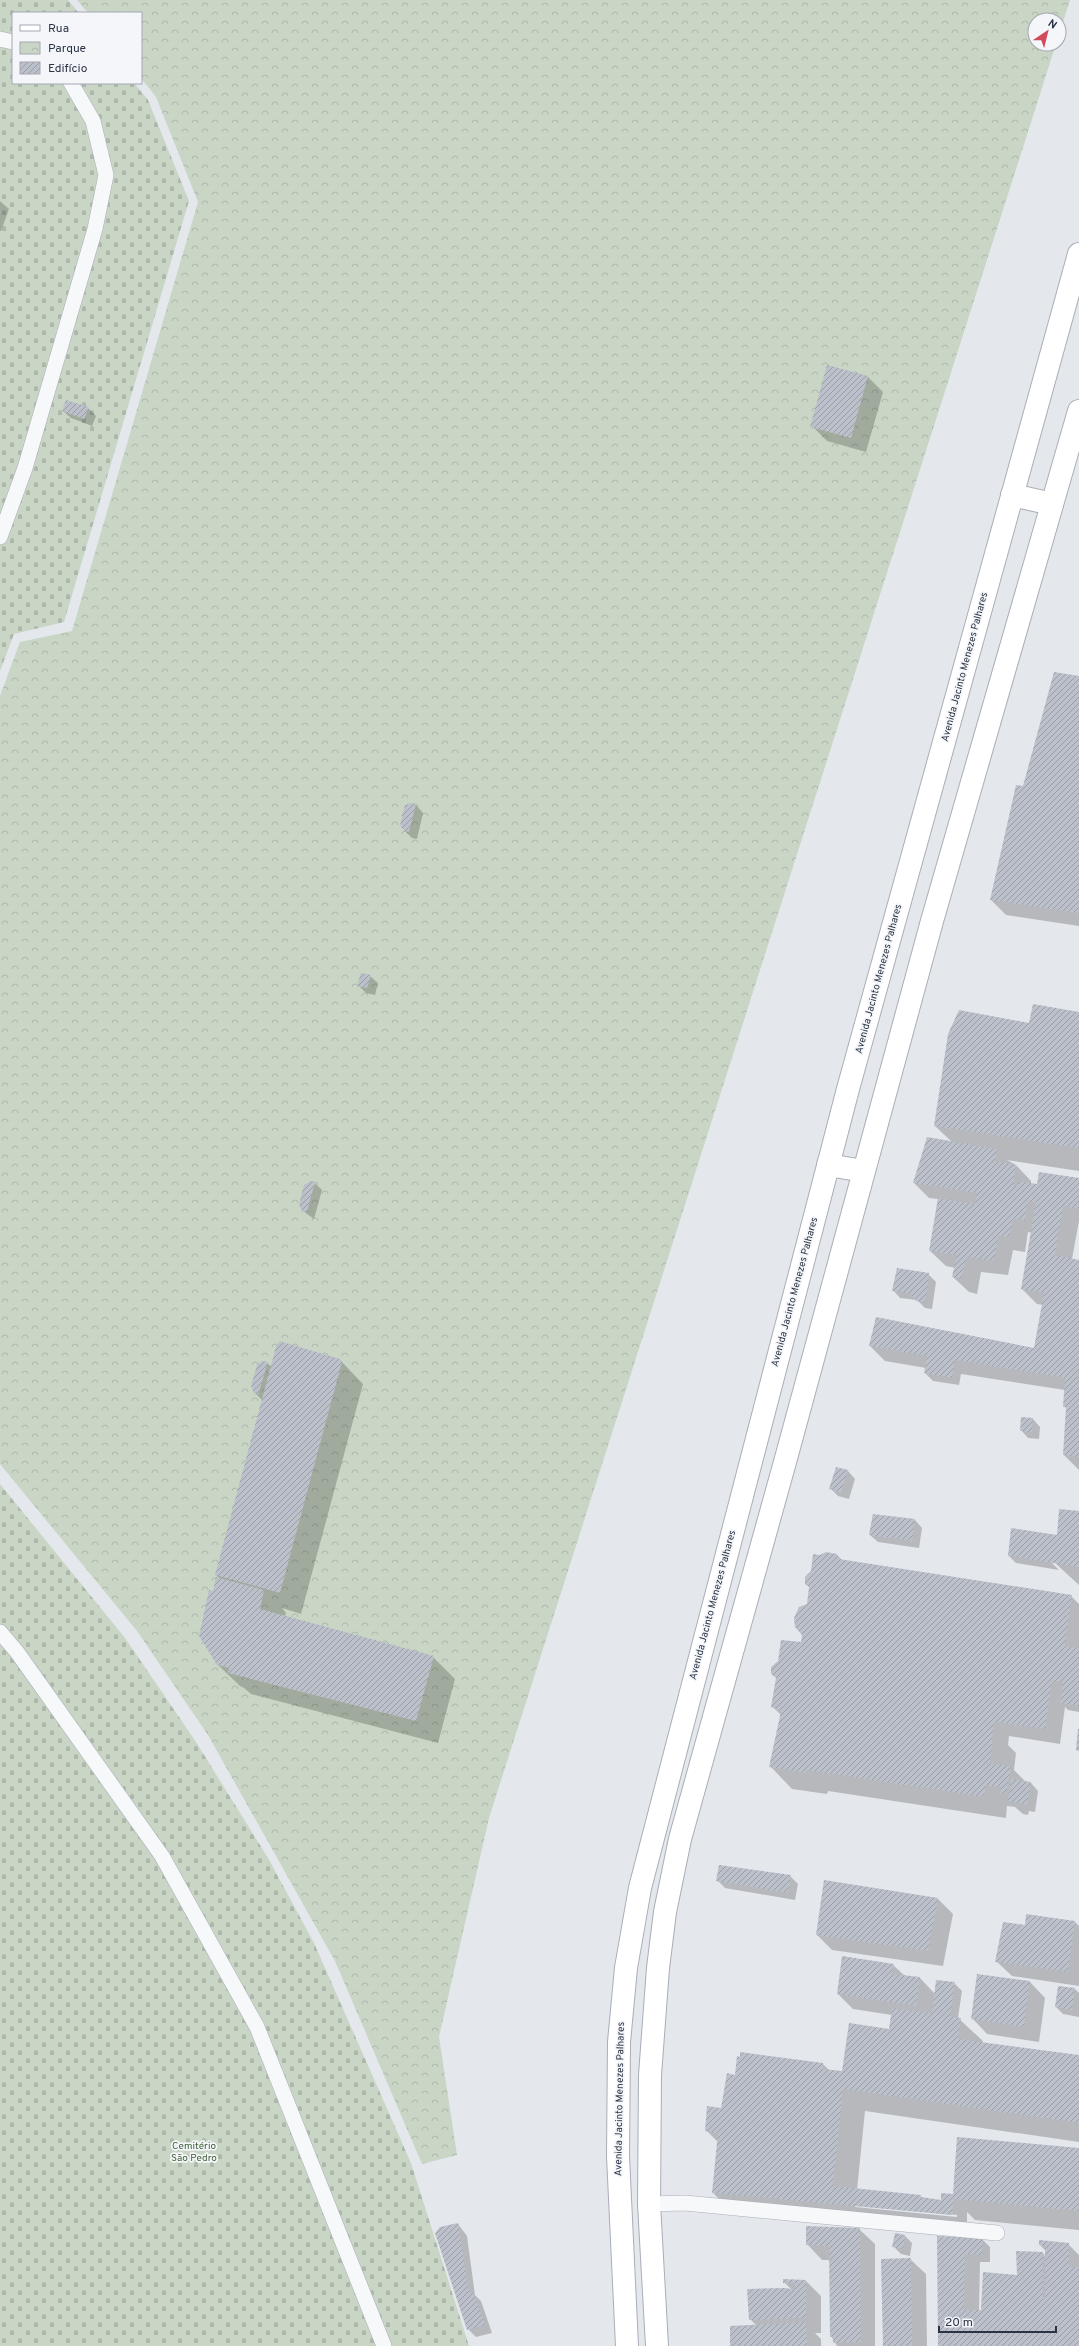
<svg xmlns="http://www.w3.org/2000/svg" width="1079" height="2346" font-family="Overpass,sans-serif">
	<defs>
		<pattern id="cemetery-stones" width="16" height="16" patternUnits="userSpaceOnUse"><rect width="16" height="16" fill="#c9d6c5"/><path d="M2 7V4a2 2 0 0 1 4 0v3zM10 15v-3a2 2 0 0 1 4 0v3z" fill="#adb8ab"/></pattern>
		<pattern id="park-crowns" width="20" height="18" patternUnits="userSpaceOnUse"><rect width="20" height="18" fill="#c9d6c5"/><path d="M2 6a3 3 0 1 1 6 0M12 15a3 3 0 1 1 6 0" fill="none" stroke="#adb8ab"/></pattern>
		<pattern id="building-hatch" width="6" height="6" patternUnits="userSpaceOnUse"><rect width="6" height="6" fill="#bbc0ca"/><path d="M-1 1l2-2M0 6l6-6M5 7l2-2" fill="none" stroke="#989da6"/></pattern>
	</defs>
	<rect width="100%" height="100%" fill="#e4e7ec"/>
	<g fill="url(#cemetery-stones)">
		<polygon points="0,0 68,0 79,13 13,13 13,83 134,83 148,100 189,201 64,622 14,634 0,671"/>
		<polygon points="0,1484 125,1638 196,1742 268,1858 314,1943 411,2163 469,2346 0,2346"/>
	</g>
	<polygon fill="url(#park-crowns)" points="77,0 1070,0 1059,34 1059,20 1035,20 1035,44 1056,44 489,1818 439,2037 457,2155 422,2164 335,1961 208,1735 137,1631 0,1464 0,696 20,642 72,631 198,202 156,97 141,78 141,13 88,13"/>
	<g fill="#0003" fill-rule="evenodd">
		<polygon points="0,201 9,209 1,231 0,231"/>
		<polygon points="828,366 868,377 883,392 866,452 827,441 812,426"/>
		<polygon points="88,408 96,416 92,426 71,418 63,411"/>
		<polygon points="1079,677 1079,926 1006,915 991,900 1026,788"/>
		<polygon points="416,805 423,813 417,839 412,838 405,831 406,806"/>
		<polygon points="370,976 378,983 375,995 366,993 359,986"/>
		<polygon points="1079,1013 1079,1171 1007,1160 1016,1165 1031,1181 1031,1184 1038,1185 1079,1179 1079,1221 1072,1259 1079,1261 1079,1470 1064,1455 1067,1409 1064,1406 1065,1390 961,1374 959,1385 933,1381 925,1373 926,1368 885,1361 870,1346 877,1318 1035,1349 1043,1305 1037,1304 1022,1289 1032,1233 1028,1232 1025,1252 1013,1250 1008,1275 981,1272 977,1294 969,1292 953,1277 955,1268 946,1266 930,1251 938,1199 929,1198 914,1183 952,1142 935,1126 1033,1024"/>
		<polygon points="315,1183 322,1190 314,1219 303,1211"/>
		<polygon points="928,1274 936,1282 932,1309 925,1308 917,1300 900,1298 893,1290"/>
		<polygon points="340,1360 363,1384 301,1614 282,1608 286,1613 285,1616 433,1657 455,1679 438,1743 251,1694 244,1688 240,1686 217,1664 213,1593 220,1579 216,1575 263,1401 255,1393 267,1363 272,1367"/>
		<polygon points="1033,1419 1040,1427 1039,1439 1028,1438 1021,1430"/>
		<polygon points="836,1469 848,1471 855,1479 849,1499 838,1496 831,1489"/>
		<polygon points="1079,1512 1079,1585 1054,1562 1051,1562 1059,1570 1016,1563 1009,1556 1057,1536"/>
		<polygon points="873,1515 915,1520 922,1528 919,1548 878,1542 870,1535"/>
		<polygon points="837,1555 843,1561 1071,1596 1079,1604 1079,1712 1068,1710 1065,1707 1060,1744 1009,1736 1008,1745 1016,1753 1014,1770 1026,1782 1031,1783 1038,1791 1035,1812 1029,1811 1028,1815 1023,1814 1015,1807 1007,1806 1006,1818 828,1791 827,1794 792,1789 771,1767 782,1716 772,1706 777,1678 772,1669 775,1664 804,1644 810,1587 805,1579 808,1574"/>
		<polygon points="790,1876 798,1884 795,1900 725,1888 717,1880"/>
		<polygon points="938,1899 953,1914 943,1966 832,1950 817,1935"/>
		<polygon points="1027,1916 1075,1922 1079,1926 1079,1986 1012,1976 996,1961 1026,1926"/>
		<path d="M893 1965 905 1976 920 1978 935 1994 954 1983 962 1991 958 2018 983 2041 982 2043 1079 2056V2142L865 2111 857 2190 920 2196 923 2198 942 2201 1079 2149V2230L975 2220 967 2212V2230L735 2215 713 2193 718 2142 706 2130 721 2110 736 2076 823 2064 829 2070 843 2072 890 2030 892 2015 853 2009 838 1994ZM855 2205 957 2215V2217L855 2207Z"/>
		<polygon points="978,1975 1030,1982 1045,1998 1039,2042 987,2034 972,2018"/>
		<polygon points="1059,1987 1075,1989 1079,1993 1079,2017 1063,2014 1056,2007"/>
		<polygon points="458,2224 467,2236 475,2295 481,2301 492,2333 476,2337 469,2330 436,2233"/>
		<polygon points="859,2229 875,2244 875,2346 837,2346 831,2336 830,2260 822,2260 807,2244"/>
		<polygon points="896,2234 905,2236 912,2243 910,2256 901,2254 894,2247"/>
		<polygon points="938,2237 982,2239 990,2247 990,2262 980,2262 979,2311 982,2311 1043,2253 1045,2256 1045,2250 1040,2245 1040,2241 1068,2244 1079,2255 1079,2346 939,2346"/>
		<polygon points="910,2259 926,2274 927,2346 884,2346"/>
		<polygon points="806,2281 821,2296 821,2333 815,2333 821,2339 821,2346 731,2346 757,2326 750,2319 792,2290 784,2282"/>
	</g>
	<g fill="url(#building-hatch)">
		<polygon points="827,365 868,376 851,438 810,427"/>
		<polygon points="66,400 89,407 84,419 62,411"/>
		<polygon points="1054,672 1079,676 1079,913 990,900 1016,785 1023,786"/>
		<polygon points="411,803 416,804 409,832 404,831 400,825 405,805"/>
		<polygon points="361,973 371,975 367,988 357,986"/>
		<polygon points="1033,1004 1079,1012 1079,1148 934,1126 948,1034 959,1010 1029,1023"/>
		<polygon points="927,1137 997,1149 995,1161 1016,1165 1013,1185 1018,1186 1018,1181 1037,1184 1039,1172 1079,1178 1079,1209 1063,1206 1055,1255 1079,1260 1079,1368 1077,1380 1079,1380 1079,1457 1063,1455 1066,1407 1063,1407 1065,1378 955,1360 952,1378 924,1373 927,1356 869,1346 876,1317 1034,1348 1044,1293 1021,1289 1036,1202 1028,1201 1025,1220 1013,1218 1010,1237 998,1236 994,1261 966,1257 962,1279 952,1277 957,1255 929,1251 938,1198 975,1204 977,1193 913,1183"/>
		<polygon points="311,1181 315,1182 307,1212 302,1211 299,1205 304,1185"/>
		<polygon points="897,1268 929,1273 925,1302 916,1301 910,1293 892,1291"/>
		<polygon points="279,1341 340,1359 342,1362 280,1593 215,1575 277,1343 279,1344"/>
		<polygon points="262,1361 268,1362 258,1395 254,1393 251,1386 257,1365"/>
		<polygon points="1021,1417 1033,1418 1032,1432 1020,1431"/>
		<polygon points="836,1467 848,1470 841,1493 829,1489"/>
		<polygon points="1059,1509 1079,1511 1079,1567 1008,1556 1011,1528 1057,1535"/>
		<polygon points="873,1514 915,1519 912,1541 869,1535"/>
		<polygon points="826,1552 837,1554 839,1559 1072,1595 1065,1646 1079,1648 1079,1706 1060,1703 1063,1682 1052,1681 1045,1729 994,1722 990,1763 1011,1766 1006,1794 1000,1793 1001,1787 986,1785 984,1797 806,1770 806,1773 769,1767 781,1711 771,1707 776,1678 771,1674 771,1667 778,1661 781,1640 801,1642 802,1635 795,1627 794,1618 799,1607 807,1604 809,1587 805,1584 805,1577 811,1571 813,1554 820,1555"/>
		<polygon points="216,1577 264,1590 260,1609 434,1656 416,1721 228,1673 229,1668 217,1665 199,1636 209,1590 213,1591"/>
		<polygon points="1078,1729 1079,1729 1079,1751 1076,1750"/>
		<polygon points="1011,1779 1031,1782 1027,1805 1008,1801"/>
		<polygon points="719,1865 791,1875 788,1893 716,1881"/>
		<polygon points="824,1880 938,1898 928,1951 816,1935"/>
		<polygon points="1026,1914 1075,1921 1068,1972 995,1962 1003,1922 1025,1925"/>
		<polygon points="842,1956 894,1964 892,1974 920,1977 916,2006 837,1994"/>
		<polygon points="977,1974 1030,1981 1024,2027 971,2019"/>
		<polygon points="936,1980 955,1982 950,2016 961,2018 958,2039 1079,2055 1079,2123 843,2089 833,2186 921,2195 921,2197 941,2200 941,2193 953,2194 957,2137 1079,2148 1079,2211 954,2199 952,2215 712,2193 718,2133 705,2131 707,2106 721,2108 727,2073 735,2075 737,2056 740,2057 740,2052 823,2063 823,2069 842,2071 849,2023 889,2029 892,2008 932,2013"/>
		<polygon points="1058,1986 1075,1988 1072,2010 1055,2007"/>
		<polygon points="458,2223 469,2293 473,2292 485,2325 467,2330 435,2233 440,2227"/>
		<polygon points="806,2226 860,2228 861,2342 833,2343 833,2336 830,2337 829,2246 806,2245"/>
		<polygon points="895,2233 905,2235 903,2249 892,2247"/>
		<polygon points="937,2236 983,2238 982,2255 965,2254 964,2310 981,2310 983,2272 1017,2275 1016,2251 1043,2252 1043,2299 1045,2299 1045,2245 1039,2245 1039,2240 1069,2243 1069,2267 1079,2267 1079,2346 938,2346"/>
		<polygon points="911,2258 912,2346 883,2346 881,2259"/>
		<polygon points="783,2279 806,2280 806,2318 749,2320 747,2289 786,2288 795,2290 795,2283 783,2283"/>
		<polygon points="806,2322 807,2346 730,2346 730,2326"/>
	</g>
	<g fill="none" stroke-linecap="round" stroke-linejoin="round">
		<defs>
			<g id="lane">
				<polyline points="0,39 13,42"/>
				<polyline points="0,537 25,468 95,229 106,175 93,121 71,83"/>
				<polyline points="0,1632 17,1652 162,1856 257,2027 384,2346"/>
				<polyline points="649,2204 685,2203 997,2233"/>
			</g>
			<g id="secondary">
				<polyline points="1012,495 1052,504"/>
				<polyline points="828,1165 864,1171"/>
				<polyline points="627,2346 618,2156 619,2042 626,1968 640,1888 848,1089 1079,254"/>
				<polyline points="657,2346 649,2204 650,2075 658,1968 665,1912 680,1839 785,1462 932,921 1079,411"/>
			</g>
		</defs>
		<use href="#lane" stroke="#a9aeb7" stroke-width="16"/>
		<use href="#secondary" stroke="#a9aeb7" stroke-width="24"/>
		<use href="#lane" stroke="#f7f8fa" stroke-width="15"/>
		<use href="#secondary" stroke="#fff" stroke-width="22"/>
	</g>
	<g text-anchor="middle" dominant-baseline="central" stroke-width="3.5" stroke-linejoin="round" paint-order="stroke">
		<g font-size="10" fill="#2b3445" stroke="#f4f6f9">
			<text transform="translate(965 667) rotate(-75)">Avenida Jacinto Menezes Palhares</text>
			<text transform="translate(879 979) rotate(-75)">Avenida Jacinto Menezes Palhares</text>
			<text transform="translate(795 1292) rotate(-75)">Avenida Jacinto Menezes Palhares</text>
			<text transform="translate(713 1605) rotate(-75)">Avenida Jacinto Menezes Palhares</text>
			<text transform="translate(620 2099) rotate(-89)">Avenida Jacinto Menezes Palhares</text>
		</g>
		<g font-size="10" fill="#3f6138" stroke="#f4f6f9">
			<text x="194" y="2146">Cemitério<tspan x="194" dy="12">São Pedro</tspan></text>
		</g>
	</g>
	<rect x="12" y="12" width="130" height="72" fill="#f4f6f9" stroke="#a4a8b1"/>
	<rect x="20" y="25" width="20" height="6" fill="#ffffff" stroke="#a4a8b1"/>
	<text x="48" y="32" font-size="12" fill="#2b3445">Rua</text>
	<rect x="20" y="42" width="20" height="12" fill="url(#park-crowns)" stroke="#a4a8b1"/>
	<text x="48" y="52" font-size="12" fill="#2b3445">Parque</text>
	<rect x="20" y="62" width="20" height="12" fill="url(#building-hatch)" stroke="#a4a8b1"/>
	<text x="48" y="72" font-size="12" fill="#2b3445">Edifício</text>
	<g transform="translate(1047 32) rotate(35)"><circle r="19" fill="#f4f6f9" stroke="#a4a8b1"/>
	<path d="M0-3L7 15L0 10L-7 15Z" fill="#d1495b"/>
	<text y="-6" font-size="11" font-weight="bold" text-anchor="middle" fill="#2b3445">N</text>
	</g>
	<path d="M939 2326v6h117v-6" fill="none" stroke="#2b3445" stroke-width="2"/>
	<text x="945" y="2326" font-size="12" fill="#2b3445" stroke="#f4f6f9" stroke-width="3" paint-order="stroke">20 m</text>
</svg>
